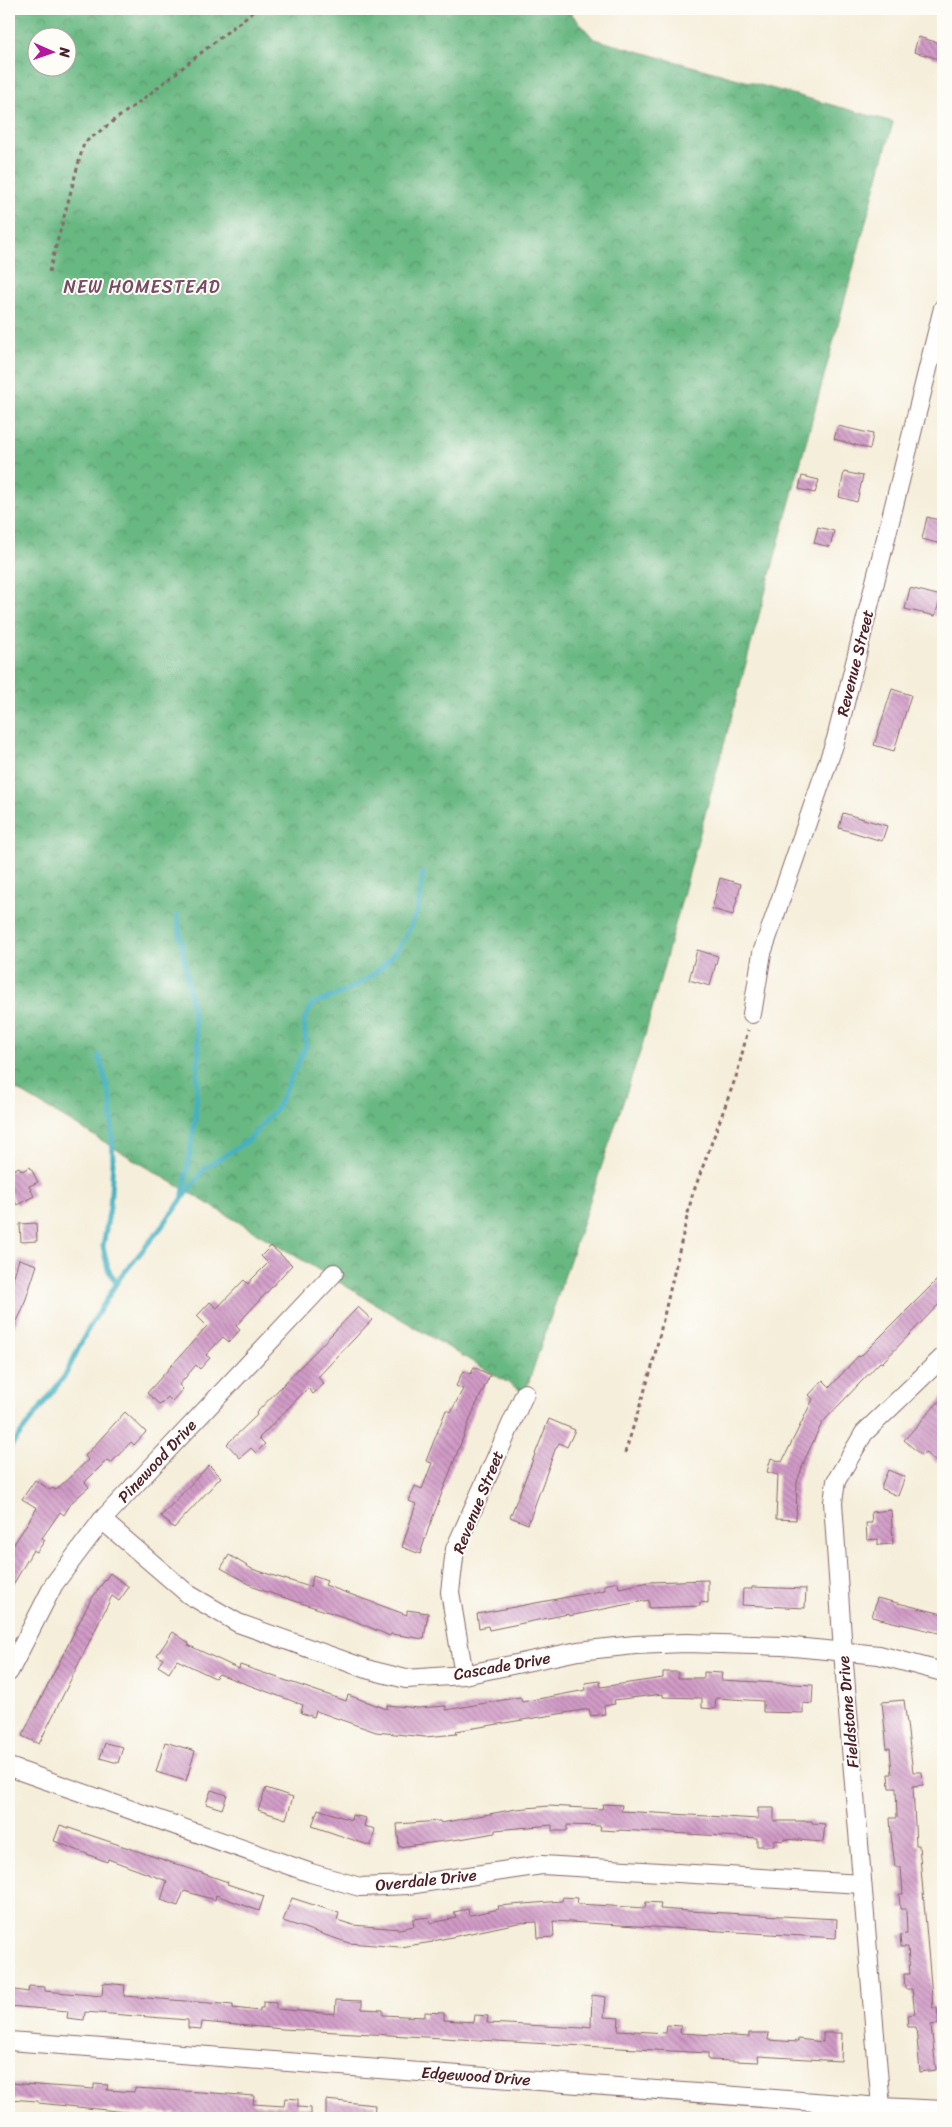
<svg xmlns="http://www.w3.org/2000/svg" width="952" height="2127" font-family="Sriracha,sans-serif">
	<defs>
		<pattern id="forest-crowns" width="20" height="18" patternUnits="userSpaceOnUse" patternTransform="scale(1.25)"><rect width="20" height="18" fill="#68b882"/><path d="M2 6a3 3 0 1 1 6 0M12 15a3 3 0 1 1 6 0" fill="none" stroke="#58956b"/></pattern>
		<pattern id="building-back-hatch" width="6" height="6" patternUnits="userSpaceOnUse" patternTransform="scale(1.25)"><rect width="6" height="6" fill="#d19bc7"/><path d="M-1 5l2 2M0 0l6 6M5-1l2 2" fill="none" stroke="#ac7ea2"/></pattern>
	</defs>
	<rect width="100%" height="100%" fill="#fdfcf7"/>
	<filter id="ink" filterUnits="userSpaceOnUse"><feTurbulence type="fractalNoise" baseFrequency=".02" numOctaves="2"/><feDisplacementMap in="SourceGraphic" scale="10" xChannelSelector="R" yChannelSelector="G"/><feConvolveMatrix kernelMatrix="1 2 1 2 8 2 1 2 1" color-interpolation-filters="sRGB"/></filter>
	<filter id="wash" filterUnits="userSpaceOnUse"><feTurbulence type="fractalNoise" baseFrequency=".0096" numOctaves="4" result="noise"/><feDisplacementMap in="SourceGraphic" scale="20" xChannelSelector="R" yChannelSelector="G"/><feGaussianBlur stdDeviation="1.12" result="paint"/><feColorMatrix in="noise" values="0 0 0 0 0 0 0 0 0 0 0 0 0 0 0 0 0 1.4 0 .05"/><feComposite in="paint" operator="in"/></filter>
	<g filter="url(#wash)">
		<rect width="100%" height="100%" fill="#f5eeda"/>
		<path fill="url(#forest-crowns)" stroke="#596c56" fill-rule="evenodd" d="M9 9H567L594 39 893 122 642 1046 525 1393 9 1085ZM38 38H68V68H38Z"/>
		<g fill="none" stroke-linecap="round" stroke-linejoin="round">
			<g stroke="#45b1c2" stroke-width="5">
				<polyline points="177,916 199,1050 195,1122 183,1195"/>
				<polyline points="99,1056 111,1102 113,1161 110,1207 103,1246 108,1269 116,1283"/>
				<path d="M9 1449 66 1374 86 1333 119 1279 160 1229 205 1168 249 1140 278 1106 306 1046 304 1021 312 1004C365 987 397 965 417 911 421 900 421 885 423 873"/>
			</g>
		</g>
		<g id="blocks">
			<g fill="url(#building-back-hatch)">
				<polygon points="918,37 943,44 943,60 914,52"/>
				<polygon points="838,426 873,434 870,449 834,439"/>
				<polygon points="844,472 863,476 857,502 839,497"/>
				<polygon points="802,476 819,480 815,493 799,489"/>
				<polygon points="927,517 943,521 941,544 922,539"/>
				<polygon points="818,527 834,531 830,547 814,543"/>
				<polygon points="910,588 941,596 935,616 905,609"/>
				<polygon points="892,689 911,695 894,751 874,745"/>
				<polygon points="843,813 887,826 882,841 839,828"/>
				<polygon points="720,878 741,884 733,915 712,909"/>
				<polygon points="697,950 718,956 710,986 689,980"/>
				<polygon points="19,1167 22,1171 30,1167 38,1182 29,1186 34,1196 17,1205 9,1189 9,1172"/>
				<polygon points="36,1223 37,1241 21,1242 20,1224"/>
				<polygon points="271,1246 292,1265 236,1326 240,1330 229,1342 223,1337 206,1355 210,1358 200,1369 196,1365 179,1385 183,1389 172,1401 168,1397 160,1405 147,1393 207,1326 197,1316 210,1302 217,1308 244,1280 248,1284 251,1280 268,1263 261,1256"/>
				<polygon points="19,1259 37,1265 22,1311 9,1337 9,1292"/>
				<polygon points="943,1274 943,1300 882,1363 880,1362 822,1423 805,1459 797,1482 796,1520 776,1519 778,1475 767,1472 771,1458 782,1462 813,1399 809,1395 823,1380 830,1387 858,1356 860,1357"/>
				<polygon points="358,1307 372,1320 318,1377 324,1384 313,1394 308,1388 259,1438 265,1444 256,1453 251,1448 240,1458 227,1444 257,1415 256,1413"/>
				<polygon points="474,1367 490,1375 472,1414 429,1527 420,1554 402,1547 416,1504 409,1501 415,1486 422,1489 432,1463 426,1461 446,1410 451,1412 463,1389 456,1386 463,1371 471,1374"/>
				<polygon points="943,1397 943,1455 936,1462 925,1452 922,1456 904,1440"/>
				<polygon points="125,1412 146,1432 134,1445 131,1442 111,1463 107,1460 85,1482 89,1487 72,1502 64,1515 60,1512 42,1538 45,1540 37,1552 33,1550 9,1592 9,1552 37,1508 22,1499 35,1480 50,1490 52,1488 56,1490 88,1460 85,1456"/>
				<polygon points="549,1419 575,1430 567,1447 559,1443 555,1450 528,1524 510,1517"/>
				<polygon points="209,1465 221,1477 174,1528 161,1516"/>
				<polygon points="888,1470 905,1477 898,1496 882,1489 882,1484"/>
				<polygon points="891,1510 893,1544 878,1545 878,1539 867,1540 866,1523 872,1523 871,1512"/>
				<polygon points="229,1555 252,1569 310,1587 313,1576 327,1581 325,1585 407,1615 407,1610 428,1613 424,1639 391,1634 390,1636 350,1619 258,1589 221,1568"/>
				<polygon points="110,1573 129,1587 119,1601 112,1596 39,1744 22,1736 90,1601"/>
				<polygon points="708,1580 708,1603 700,1602 700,1606 649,1608 649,1600 569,1616 568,1614 489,1630 488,1626 479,1628 477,1614 605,1590 604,1585 618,1582 619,1588 649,1582"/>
				<polygon points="752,1587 806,1589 805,1608 742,1605 743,1589 752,1589"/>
				<polygon points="877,1598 943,1614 943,1634 872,1617"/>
				<polygon points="173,1632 189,1643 188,1645 239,1669 240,1665 346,1701 348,1695 387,1709 387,1705 418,1708 446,1706 446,1710 520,1697 522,1702 586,1690 585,1683 600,1681 601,1687 663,1678 663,1672 678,1672 678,1678 704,1678 704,1672 722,1673 721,1680 813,1685 812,1704 803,1703 803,1713 763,1712 763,1701 716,1698 715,1709 702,1708 702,1698 663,1697 663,1694 614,1700 615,1704 604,1706 605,1714 591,1716 589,1709 456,1731 457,1734 425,1737 376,1732 316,1711 314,1717 301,1713 303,1705 219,1674 215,1678 177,1660 169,1673 158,1666 163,1659 157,1655"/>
				<polygon points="904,1700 913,1772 922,1772 923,1785 913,1786 916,1845 919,1845 933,2008 937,2008 939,2024 931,2025 936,2070 920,2072 916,2027 908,2027 907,2015 915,2014 912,1989 905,1989 904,1974 910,1974 908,1947 901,1947 900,1935 907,1934 906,1909 900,1909 899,1894 903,1894 901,1867 895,1867 891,1834 890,1818 897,1818 896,1788 889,1788 888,1774 892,1774 890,1748 887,1749 882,1702"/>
				<polygon points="165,1742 195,1751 186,1781 156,1772"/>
				<polygon points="105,1743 123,1747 118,1763 100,1758"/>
				<polygon points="266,1788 293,1797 286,1819 258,1810"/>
				<polygon points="211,1790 227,1795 222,1809 206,1804"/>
				<polygon points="603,1804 622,1805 621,1811 758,1819 758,1808 774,1808 774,1821 812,1821 812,1823 825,1824 823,1842 784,1839 784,1841 774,1840 774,1846 757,1846 757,1838 619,1830 619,1831 600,1830 601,1826 567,1825 567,1831 552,1831 552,1825 495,1830 495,1833 460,1839 399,1847 397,1824 440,1821 441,1823 516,1809 549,1806 602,1809"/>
				<polygon points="318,1809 351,1820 352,1815 366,1818 364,1826 375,1829 371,1846 312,1826"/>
				<polygon points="60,1825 173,1863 228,1882 227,1884 264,1896 259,1911 216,1895 215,1900 184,1891 178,1906 161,1900 167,1881 108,1859 107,1862 54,1841"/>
				<polygon points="563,1897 578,1898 577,1904 645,1908 646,1902 661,1903 660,1909 688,1911 837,1919 836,1938 553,1921 554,1937 538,1938 537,1922 518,1923 433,1941 433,1942 400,1947 349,1943 283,1921 292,1898 339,1913 337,1920 353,1925 399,1929 414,1926 413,1919 429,1917 430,1923 456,1918 454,1912 468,1909 469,1915 471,1915 499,1909 498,1906 562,1901"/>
				<polygon points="103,1983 125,1985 124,1996 233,2005 233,2008 260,2011 260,2008 263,2008 263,2002 276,2003 276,2009 335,2014 336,2000 362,2001 362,2009 383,2010 383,2015 425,2017 425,2012 444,2013 444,2020 474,2022 475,2015 488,2016 487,2023 583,2028 583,2026 591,2027 592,1995 606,1997 604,2017 619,2018 618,2030 666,2033 667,2025 681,2026 680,2033 749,2037 749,2033 769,2033 768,2040 798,2042 798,2039 823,2042 823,2033 842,2033 841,2061 758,2056 759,2062 708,2060 708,2053 283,2029 202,2022 201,2029 188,2028 188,2020 85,2012 84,2020 67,2018 68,2011 9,2006 9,1989 28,1992 29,1986 45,1987 45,1991 102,1996"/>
				<polygon points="9,2083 94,2089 94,2084 108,2085 107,2090 134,2092 135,2088 200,2092 254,2096 253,2104 284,2106 285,2098 298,2099 298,2107 311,2108 311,2118 210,2117 210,2118 197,2118 198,2115 147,2112 146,2114 38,2103 38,2101 9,2099"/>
				<polygon points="326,2100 375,2105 374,2118 326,2118"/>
			</g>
		</g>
	</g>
	<g filter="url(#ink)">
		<use href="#blocks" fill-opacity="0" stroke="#866768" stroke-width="1"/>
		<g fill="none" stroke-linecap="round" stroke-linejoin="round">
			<defs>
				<g id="minor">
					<polyline points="752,1014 762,953 836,739 943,308"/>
					<polyline points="102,1520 188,1594 238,1623 370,1670 406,1679 464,1675 578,1651 635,1645 686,1643 783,1646 879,1655 943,1672"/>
					<polyline points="9,1672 54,1584 102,1520 334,1273"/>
					<polyline points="464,1675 450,1592 455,1549 525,1393"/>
					<polyline points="9,1767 311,1873 360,1887 408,1885 542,1865 862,1884"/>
					<polyline points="9,2041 881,2107 943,2110"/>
					<polyline points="881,2107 843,1652 833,1502 836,1481 864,1433 943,1357"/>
				</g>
			</defs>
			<use href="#minor" stroke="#866768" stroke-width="20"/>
			<g stroke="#866768" stroke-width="3" stroke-dasharray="4 4" stroke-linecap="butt">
				<polyline points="49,272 84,143 147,96 256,9"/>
				<polyline points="625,1453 652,1367 692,1196 737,1074 748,1030"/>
			</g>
			<use href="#minor" stroke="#fff" stroke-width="18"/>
		</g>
	</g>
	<g text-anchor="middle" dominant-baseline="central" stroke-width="4" stroke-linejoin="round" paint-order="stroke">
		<g font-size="16" fill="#4a1f2b" stroke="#fdfcf7">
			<text transform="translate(855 663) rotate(-76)">Revenue Street</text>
			<text transform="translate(157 1461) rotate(-47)">Pinewood Drive</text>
			<text transform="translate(478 1502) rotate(-68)">Revenue Street</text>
			<text transform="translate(502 1666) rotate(-10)">Cascade Drive</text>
			<text transform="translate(848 1712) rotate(-95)">Fieldstone Drive</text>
			<text transform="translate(426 1880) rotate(-6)">Overdale Drive</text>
			<text transform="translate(476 2076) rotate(4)">Edgewood Drive</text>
		</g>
		<g font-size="18" letter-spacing="1" fill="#794a62" stroke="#fdfcf7">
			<text x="142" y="287">NEW HOMESTEAD</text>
		</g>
	</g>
	<rect width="952" height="2127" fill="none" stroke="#fdfcf7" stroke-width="30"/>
	<g transform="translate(52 52) rotate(92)"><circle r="24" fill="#fdfcf7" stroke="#b5a4a5"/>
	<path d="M0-4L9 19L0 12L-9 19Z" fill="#b5179e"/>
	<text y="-8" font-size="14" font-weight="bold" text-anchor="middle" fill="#4a1f2b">N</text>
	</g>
</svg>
